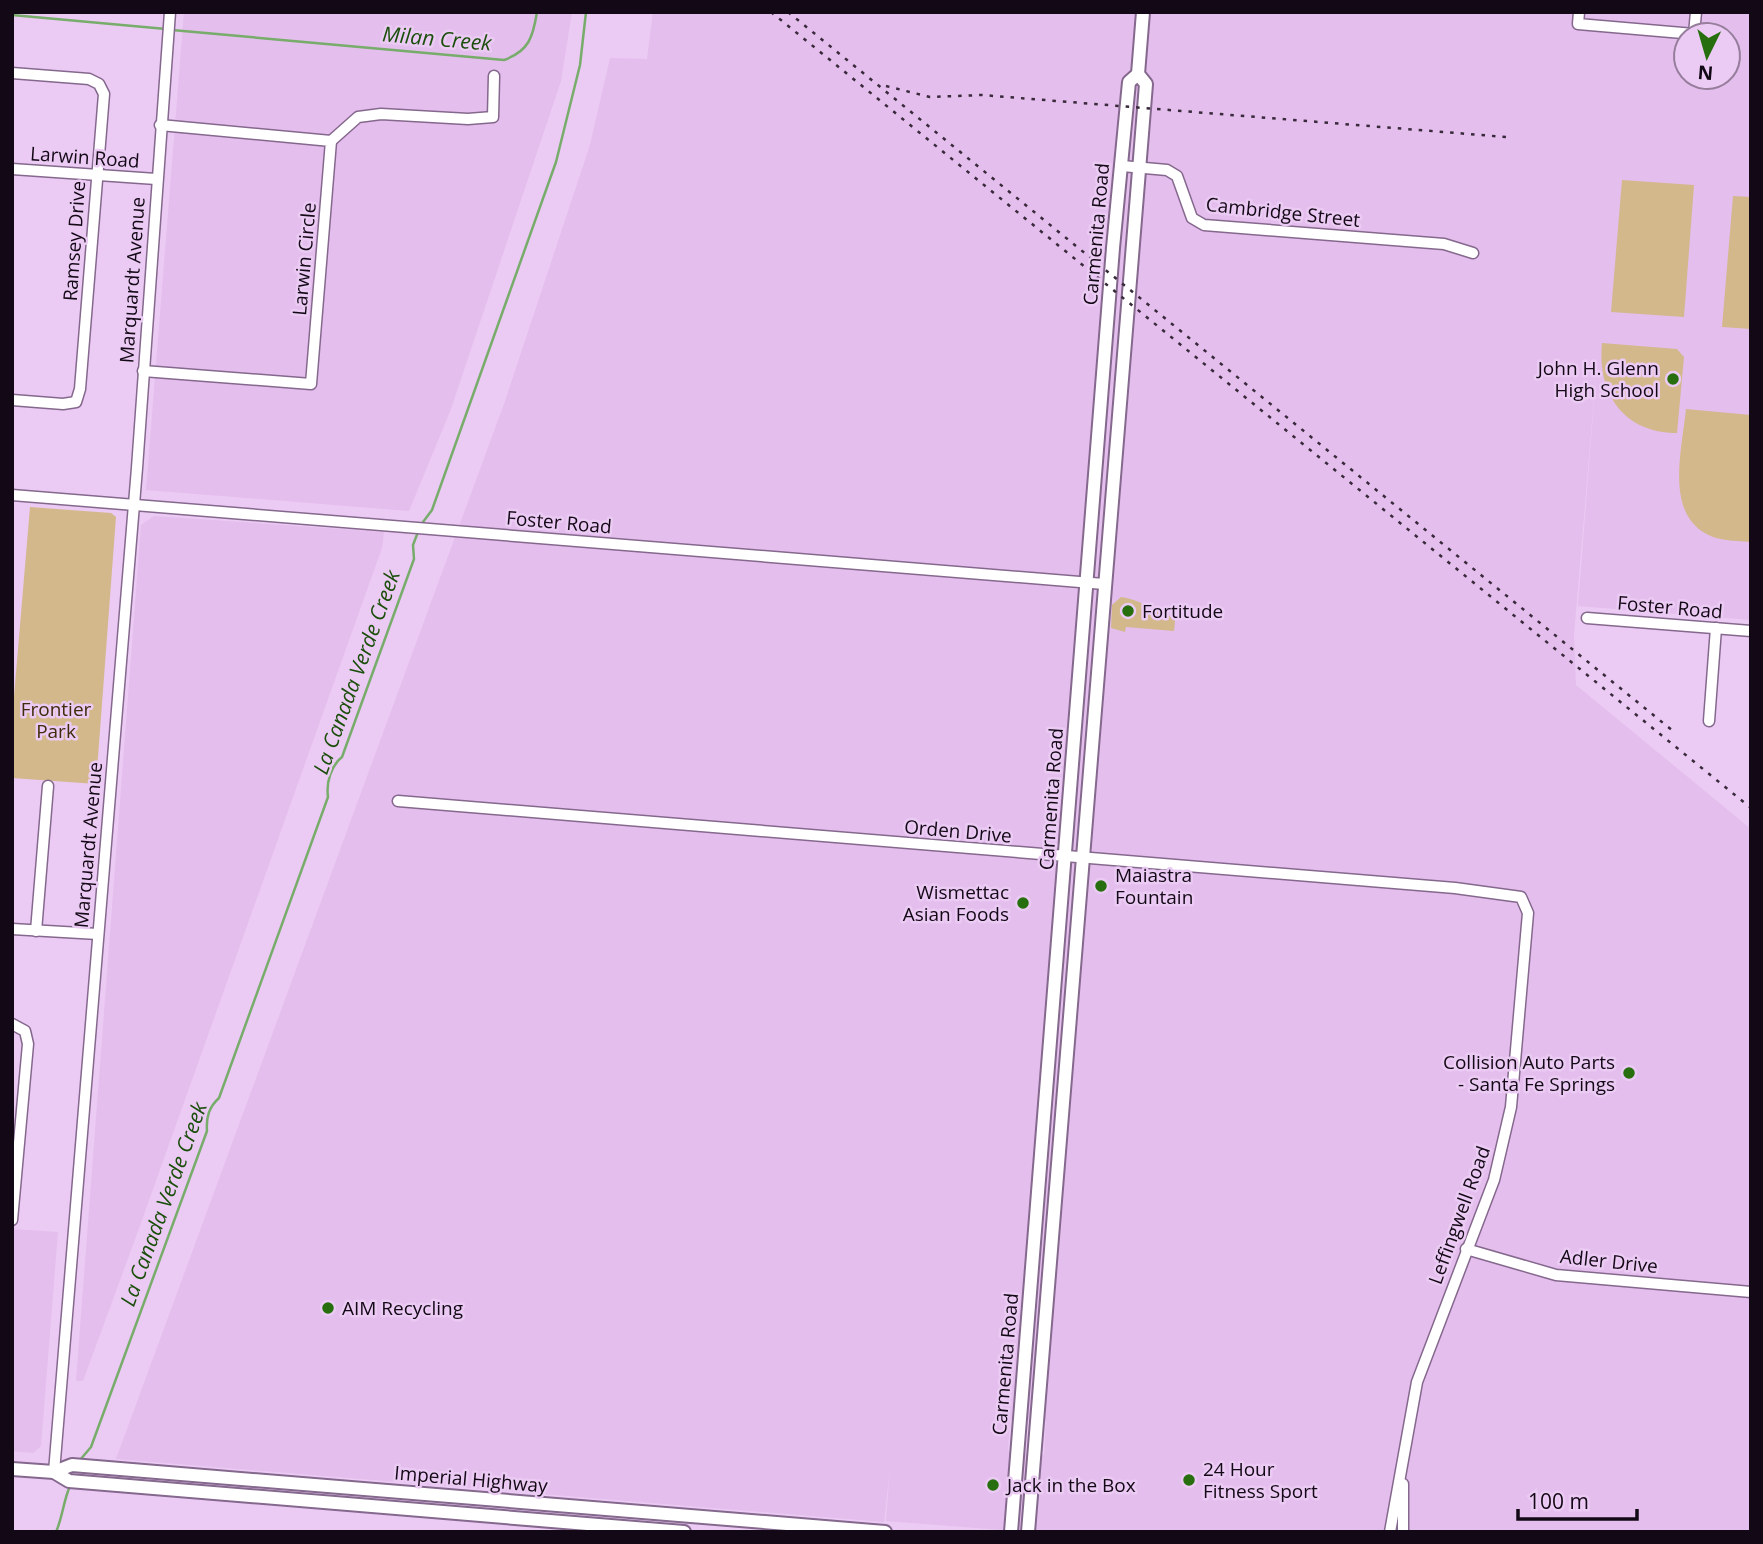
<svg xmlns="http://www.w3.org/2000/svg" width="1763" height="1544" font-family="'Open Sans',sans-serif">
	<rect width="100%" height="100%" fill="#ebcbf4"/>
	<g fill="#e4beed" fill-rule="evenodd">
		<polygon points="184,12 572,12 561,81 451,409 409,511 146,490"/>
		<path d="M653 12H1751V620L1578 606 1598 350 1574 635 1576 685 1751 829V1532H1028L886 1521 890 1468 884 1522 116 1459 504 404 590 145 610 58 647 59ZM1686 35H1728V77H1686ZM1010 1420 1046 1421 1044 1455 1008 1451Z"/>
		<polygon points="154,516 384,532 382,548 137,1234 83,1381 76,1381 141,525"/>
		<polygon points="12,1229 58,1232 41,1446 33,1453 12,1451"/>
	</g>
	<g fill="#d3b88c">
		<polygon points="1622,180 1694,185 1684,317 1611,312"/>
		<polygon points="1733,196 1751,197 1751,329 1722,327"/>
		<path d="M1602 343 1677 349 1684 357 1677 433C1623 433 1597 393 1602 343Z"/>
		<path d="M1686 409 1751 415V542C1739 541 1724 541 1713 537 1663 518 1682 450 1686 409Z"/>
		<polygon points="30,507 111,513 116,517 96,784 12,778 12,720"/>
		<path d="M1121 597C1136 599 1144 606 1160 607L1175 621 1174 631 1126 627 1125 632 1111 628 1112 605Z"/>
	</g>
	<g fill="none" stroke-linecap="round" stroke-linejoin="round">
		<g stroke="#77ac6b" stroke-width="2.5">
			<polyline points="12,15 166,29"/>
			<path d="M172 30 504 60C529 51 533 37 537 12"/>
			<polyline points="420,526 432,510 556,162 580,65 586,12"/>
			<path d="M80 1460 91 1447 207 1131C206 1117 209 1107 219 1098L328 797C326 782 331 766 342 757L414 559 413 545 418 532"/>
			<path d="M56 1532C63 1516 63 1502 70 1486"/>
		</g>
		<defs>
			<g id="minor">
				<polyline points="1579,12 1578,24 1694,34 1696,12"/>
				<polyline points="12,73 89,79 99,84 104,94 80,389 76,402 63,404 12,400"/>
				<polyline points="331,141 358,117 381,114 468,119 493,117 494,76"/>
				<polyline points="1122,166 1167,170 1177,176 1192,218 1204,225 1444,244 1473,253"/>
				<polyline points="12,169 156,179"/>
				<polyline points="143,371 311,384 331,141 160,125"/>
				<polyline points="12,495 1104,584"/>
				<polyline points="1587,618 1751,631"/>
				<polyline points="1709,721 1716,628"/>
				<polyline points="398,801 1455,888 1521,897 1528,913 1511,1107 1494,1180 1417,1382 1390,1532"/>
				<polyline points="12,929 98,934"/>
				<polyline points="36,931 48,786"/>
				<polyline points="12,1024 25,1031 28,1044 12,1220"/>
				<polyline points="1466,1249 1556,1275 1751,1292"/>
				<polyline points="54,1472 137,468 170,12"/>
				<polyline points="1403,1532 1403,1484"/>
			</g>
			<g id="major">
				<polyline points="12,1469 54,1472 72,1465 885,1532"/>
				<polyline points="54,1472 69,1481 684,1532"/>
				<polyline points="1011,1532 1113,248 1129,82 1138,74"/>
				<polyline points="1028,1532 1144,109 1146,84 1138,74 1143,12"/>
			</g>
		</defs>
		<use href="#minor" stroke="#85688d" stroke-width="13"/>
		<use href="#major" stroke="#85688d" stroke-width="16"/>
		<use href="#minor" stroke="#fff" stroke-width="10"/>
		<use href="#major" stroke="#fff" stroke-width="12"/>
		<g stroke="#38293b" stroke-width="2.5" stroke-dasharray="3.5 7" stroke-linecap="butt">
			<polyline points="771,12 1751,808"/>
			<polyline points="788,12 1673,731"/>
			<polyline points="886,86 930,97 982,95 1506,137"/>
		</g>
	</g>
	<g fill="#276f0e" stroke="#ebcbf4" stroke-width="2.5">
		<circle cx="1673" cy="379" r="7"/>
		<circle cx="1128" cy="611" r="7"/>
		<circle cx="1101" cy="886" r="7"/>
		<circle cx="1023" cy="903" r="7"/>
		<circle cx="1629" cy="1073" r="7"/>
		<circle cx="328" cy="1308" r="7"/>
		<circle cx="1189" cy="1480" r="7"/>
		<circle cx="993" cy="1485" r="7"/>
	</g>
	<g text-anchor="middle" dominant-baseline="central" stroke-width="5" stroke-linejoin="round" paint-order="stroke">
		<g font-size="19" fill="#130815" stroke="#ebcbf4">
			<text transform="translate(85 157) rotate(4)">Larwin Road</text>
			<text transform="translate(1283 212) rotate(6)">Cambridge Street</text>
			<text transform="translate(1096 234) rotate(-85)">Carmenita Road</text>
			<text transform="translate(74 241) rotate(-86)">Ramsey Drive</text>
			<text transform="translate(304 259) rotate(-85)">Larwin Circle</text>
			<text transform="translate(132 280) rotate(-86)">Marquardt Avenue</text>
			<text transform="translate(559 522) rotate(5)">Foster Road</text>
			<text transform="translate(1670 607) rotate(5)">Foster Road</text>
			<text transform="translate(1051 799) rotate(-86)">Carmenita Road</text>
			<text transform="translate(958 831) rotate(5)">Orden Drive</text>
			<text transform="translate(88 845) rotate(-85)">Marquardt Avenue</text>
			<text transform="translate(1459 1215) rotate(-70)">Leffingwell Road</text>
			<text transform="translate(1609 1261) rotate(6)">Adler Drive</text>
			<text transform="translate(1005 1364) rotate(-85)">Carmenita Road</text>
			<text transform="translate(471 1479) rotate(5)">Imperial Highway</text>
		</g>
		<g font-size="19" fill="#130815" stroke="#ebcbf4" text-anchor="start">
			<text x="1659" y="368" text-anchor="end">John H. Glenn<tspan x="1659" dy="22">High School</tspan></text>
			<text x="1142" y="611">Fortitude</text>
			<text x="1115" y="875">Maiastra<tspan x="1115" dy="22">Fountain</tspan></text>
			<text x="1009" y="892" text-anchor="end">Wismettac<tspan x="1009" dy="22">Asian Foods</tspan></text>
			<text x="1615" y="1062" text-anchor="end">Collision Auto Parts<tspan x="1615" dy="22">- Santa Fe Springs</tspan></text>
			<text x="342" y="1308">AIM Recycling</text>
			<text x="1203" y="1469">24 Hour<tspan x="1203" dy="22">Fitness Sport</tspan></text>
			<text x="1007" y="1485">Jack in the Box</text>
		</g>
		<g font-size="19" fill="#3e2c0a" stroke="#ebcbf4">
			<text x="56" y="709">Frontier<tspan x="56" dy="22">Park</tspan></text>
		</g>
		<g font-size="21" font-style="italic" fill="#1a4e0a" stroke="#ebcbf4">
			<text transform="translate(437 38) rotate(5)">Milan Creek</text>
			<text transform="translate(356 672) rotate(-70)">La Canada Verde Creek</text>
			<text transform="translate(163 1204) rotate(-70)">La Canada Verde Creek</text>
		</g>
	</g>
	<rect width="1763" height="1544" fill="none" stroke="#130815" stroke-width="28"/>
	<g transform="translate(1707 56) rotate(185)"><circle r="33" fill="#ebcbf4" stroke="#957d9b" stroke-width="2"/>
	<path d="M0-5L12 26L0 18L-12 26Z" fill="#276f0e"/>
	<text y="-10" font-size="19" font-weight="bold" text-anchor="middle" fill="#130815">N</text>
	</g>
	<path d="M1518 1509v10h119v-10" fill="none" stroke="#130815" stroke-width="3.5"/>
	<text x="1528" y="1509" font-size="21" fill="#130815" stroke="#ebcbf4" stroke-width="5" paint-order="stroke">100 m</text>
</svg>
